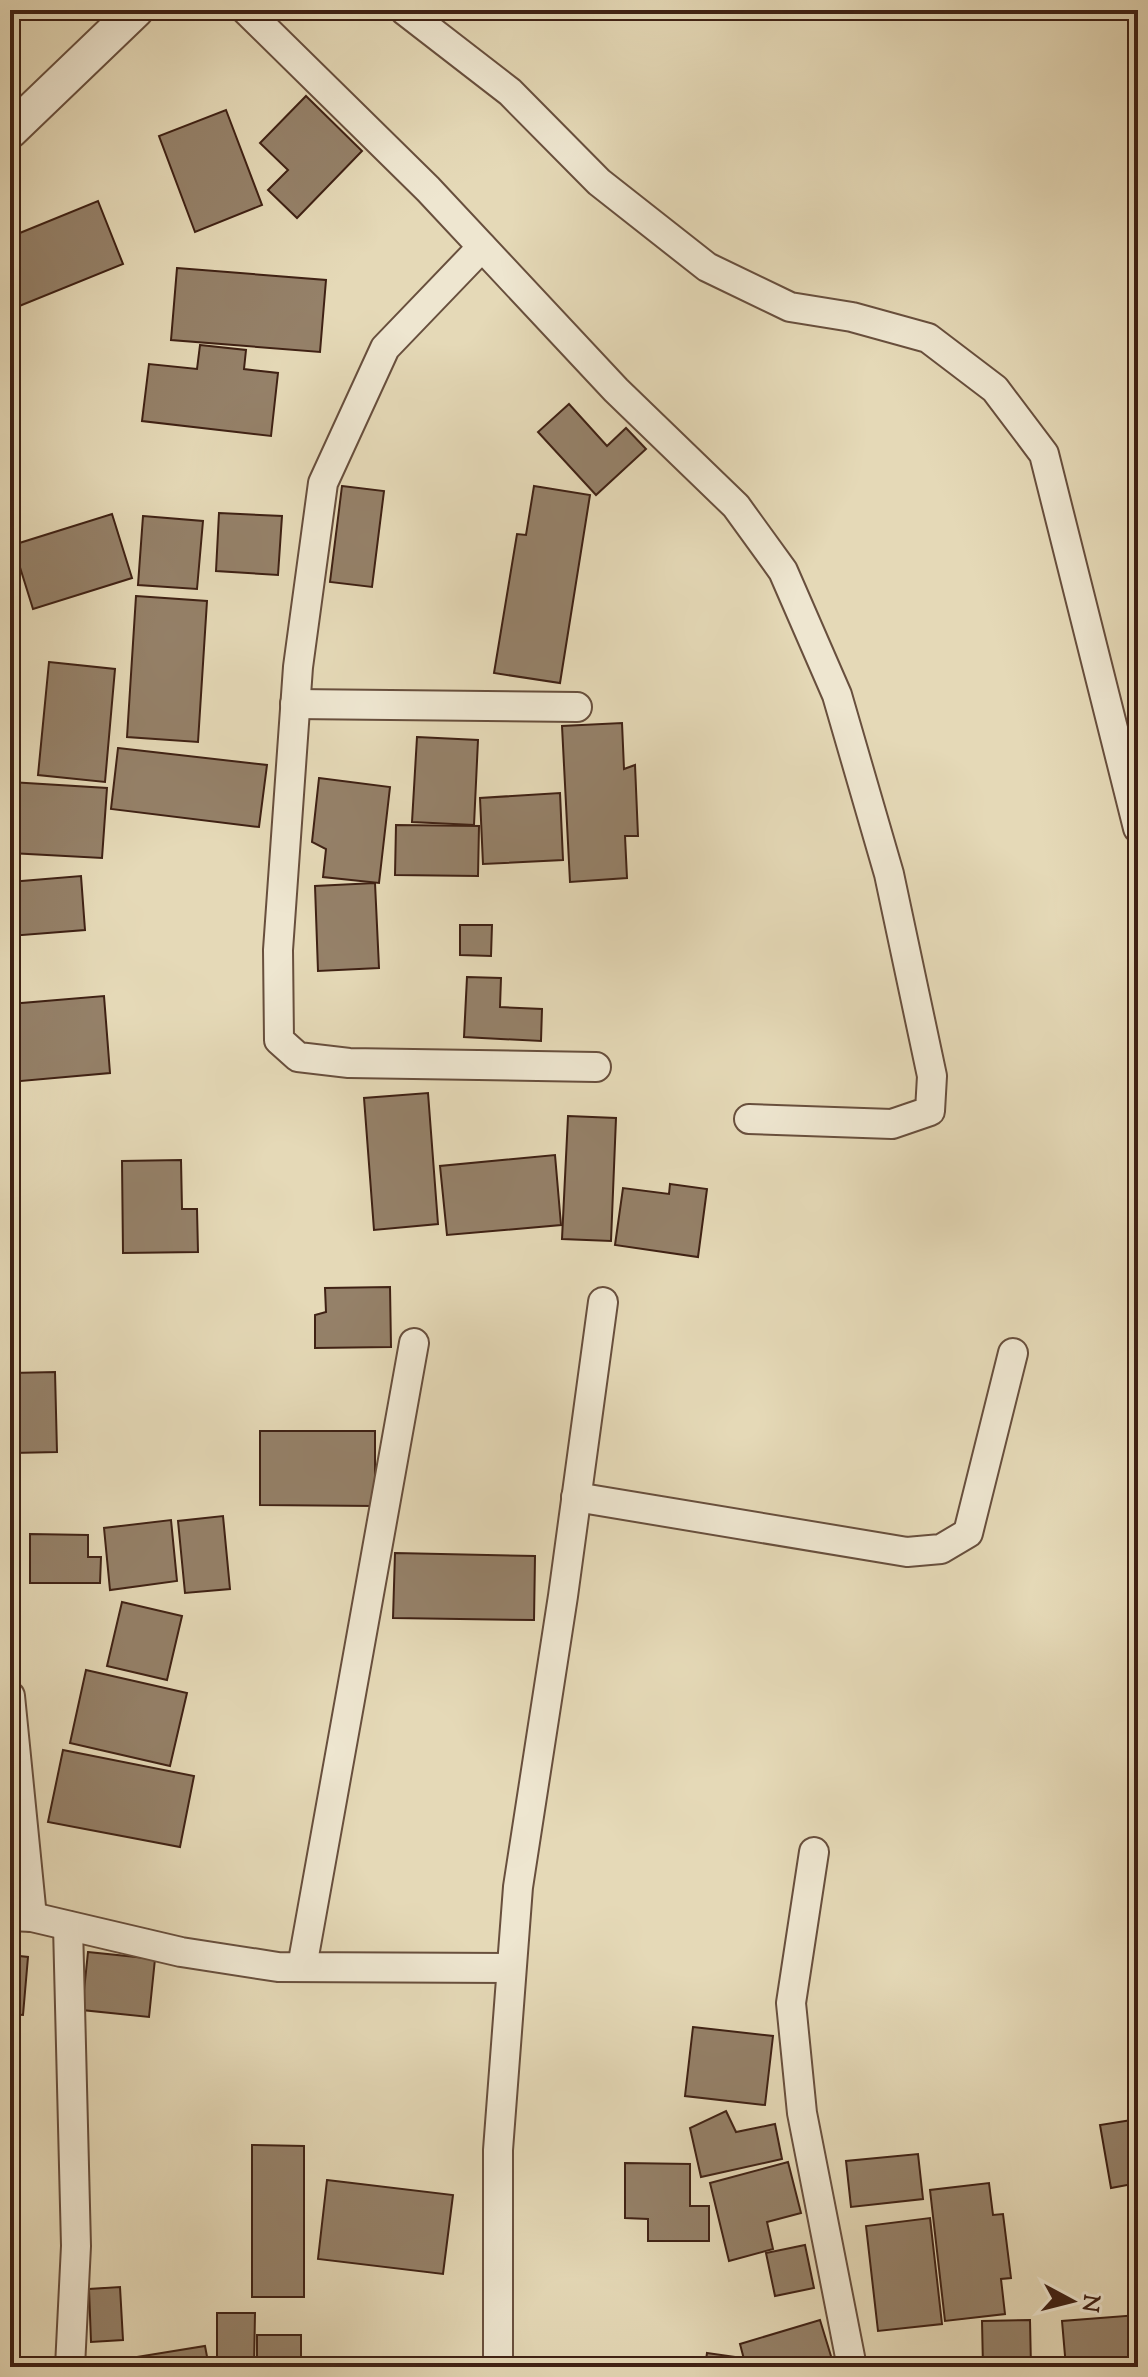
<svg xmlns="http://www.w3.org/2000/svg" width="1148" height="2377" font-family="'Sorts Mill Goudy',serif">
	<rect width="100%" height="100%" fill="#e5d9b7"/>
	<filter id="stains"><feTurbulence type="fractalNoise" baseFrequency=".0025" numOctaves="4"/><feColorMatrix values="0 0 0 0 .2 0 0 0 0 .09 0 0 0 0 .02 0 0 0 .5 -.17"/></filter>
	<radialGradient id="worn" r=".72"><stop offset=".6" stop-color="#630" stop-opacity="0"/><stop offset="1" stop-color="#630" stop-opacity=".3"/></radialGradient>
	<g fill="#958169" stroke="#3f2114" stroke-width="2">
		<polygon points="306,96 362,151 297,218 268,190 288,170 260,143"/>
		<polygon points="226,110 262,205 195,232 159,136"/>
		<polygon points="98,201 123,264 12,309 10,237"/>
		<polygon points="177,268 326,280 320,352 171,340"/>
		<polygon points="200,345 246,350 244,369 278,373 271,436 142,421 149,364 197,369"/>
		<polygon points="569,404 607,446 626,428 646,449 596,495 538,432"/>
		<polygon points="342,486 384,491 372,587 330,582"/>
		<polygon points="534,486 590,495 560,683 494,673 517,534 526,535"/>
		<polygon points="219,513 282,516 278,575 216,571"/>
		<polygon points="112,514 132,578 33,609 13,545"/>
		<polygon points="143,516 203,521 197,589 138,585"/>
		<polygon points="136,596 207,601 198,742 127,737"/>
		<polygon points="49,662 115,669 105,782 38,775"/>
		<polygon points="622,723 624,769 635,765 638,836 625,836 627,878 570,882 562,726"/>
		<polygon points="417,737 478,740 474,825 412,822"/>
		<polygon points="118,748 267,765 259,827 111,809"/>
		<polygon points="319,778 390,787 379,883 323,877 326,849 312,842"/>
		<polygon points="10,782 107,788 102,858 10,853"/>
		<polygon points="560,793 563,860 483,864 480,798"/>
		<polygon points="396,825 479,826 478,876 395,875"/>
		<polygon points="81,876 85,930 10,936 10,882"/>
		<polygon points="375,883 379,968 318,971 315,886"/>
		<polygon points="460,925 492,925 491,956 460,955"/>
		<polygon points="467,977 501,978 500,1007 542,1009 541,1041 464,1037"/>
		<polygon points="104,996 110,1073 10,1082 10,1004"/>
		<polygon points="428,1093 438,1224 374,1230 364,1098"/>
		<polygon points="568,1116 616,1118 611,1241 562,1239"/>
		<polygon points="555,1155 561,1225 447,1235 440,1166"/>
		<polygon points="181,1160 182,1209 197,1209 198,1252 123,1253 122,1161"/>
		<polygon points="670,1184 707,1189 698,1257 615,1245 623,1188 669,1194"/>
		<polygon points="390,1287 391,1347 315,1348 315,1315 326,1312 325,1288"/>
		<polygon points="55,1372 57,1452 13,1453 12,1373"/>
		<polygon points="260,1431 375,1431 375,1506 260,1505"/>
		<polygon points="223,1516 230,1589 185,1593 178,1521"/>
		<polygon points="171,1520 177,1581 110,1590 104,1528"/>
		<polygon points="30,1534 88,1535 88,1557 101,1557 100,1583 30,1583"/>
		<polygon points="395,1553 535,1556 534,1620 393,1618"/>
		<polygon points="122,1602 182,1616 167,1680 107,1666"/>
		<polygon points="86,1670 187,1693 170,1766 70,1743"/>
		<polygon points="63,1750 194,1776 180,1847 48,1822"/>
		<polygon points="88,1952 155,1959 149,2017 82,2010"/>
		<polygon points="10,1955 28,1957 23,2015 10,2014"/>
		<polygon points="693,2027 773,2036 765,2105 685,2096"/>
		<polygon points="726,2111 736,2132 775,2124 782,2159 701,2177 690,2128"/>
		<polygon points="1138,2119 1138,2183 1111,2188 1100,2125"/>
		<polygon points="252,2145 304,2146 304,2297 252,2297"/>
		<polygon points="918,2154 923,2199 851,2207 846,2161"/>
		<polygon points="788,2162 801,2213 767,2222 773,2249 729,2261 710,2183"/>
		<polygon points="625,2163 690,2164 690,2206 709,2206 709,2241 648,2241 648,2219 625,2218"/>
		<polygon points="327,2180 453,2195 443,2274 318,2259"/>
		<polygon points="989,2183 993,2215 1003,2214 1011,2278 1001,2279 1005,2314 945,2321 930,2190"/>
		<polygon points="930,2218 942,2324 878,2331 866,2226"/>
		<polygon points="805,2245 814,2288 775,2296 766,2253"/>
		<polygon points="120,2287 123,2340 91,2342 89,2289"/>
		<polygon points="217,2313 255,2313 254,2367 217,2367"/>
		<polygon points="1138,2315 1138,2367 1066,2367 1062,2321"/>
		<polygon points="820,2320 834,2366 746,2367 740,2344"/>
		<polygon points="1030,2320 1031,2367 983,2367 982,2321"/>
		<rect x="257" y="2335" width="44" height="32"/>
		<polygon points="205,2346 209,2367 119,2367 118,2360"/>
		<polygon points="707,2353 736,2357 735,2367 705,2367"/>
	</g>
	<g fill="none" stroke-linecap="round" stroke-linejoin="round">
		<defs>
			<g id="minor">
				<polyline points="246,10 428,189 616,390 736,506 783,571 837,695 889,874 932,1076 930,1111 892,1124 749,1119"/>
				<polyline points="404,10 510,92 599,182 707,267 790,307 852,317 928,338 995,389 1044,454 1138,828"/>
				<polyline points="482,247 385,348 323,483 298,667 278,950 279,1040 298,1057 349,1063 596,1067"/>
				<polyline points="295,704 577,707"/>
				<polyline points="576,1497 907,1552 941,1549 968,1533 1013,1353"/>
				<polyline points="10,1696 32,1917"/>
				<polyline points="814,1852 791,2003 802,2113 852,2367"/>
				<polyline points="10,1916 32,1917 181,1952 278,1967 511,1968"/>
				<polyline points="68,1926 76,2246 70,2367"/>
				<polyline points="302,1967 414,1343"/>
				<polyline points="498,2367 498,2150 518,1887 563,1596 603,1302"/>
			</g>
			<polyline id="tertiary" points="10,131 136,10"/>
		</defs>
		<use href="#minor" stroke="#684f3d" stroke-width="32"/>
		<use href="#tertiary" stroke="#684f3d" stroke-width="38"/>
		<use href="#minor" stroke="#eee6d0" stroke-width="28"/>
		<use href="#tertiary" stroke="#eee6d0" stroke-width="34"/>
	</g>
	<rect width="1148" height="2377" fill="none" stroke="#e5d9b7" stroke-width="40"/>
	<rect x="12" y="12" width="1124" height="2353" fill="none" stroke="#3f2114" stroke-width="4"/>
	<rect x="20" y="20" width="1108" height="2337" fill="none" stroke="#3f2114" stroke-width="2"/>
	<g transform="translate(1072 2301) rotate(97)" stroke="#eee6d0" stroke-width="6" paint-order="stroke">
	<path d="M0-6L14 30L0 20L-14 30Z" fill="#3f2114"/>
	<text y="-12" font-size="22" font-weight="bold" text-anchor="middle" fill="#3f2114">N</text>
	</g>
	<rect width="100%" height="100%" filter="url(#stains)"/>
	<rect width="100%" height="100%" fill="url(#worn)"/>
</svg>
